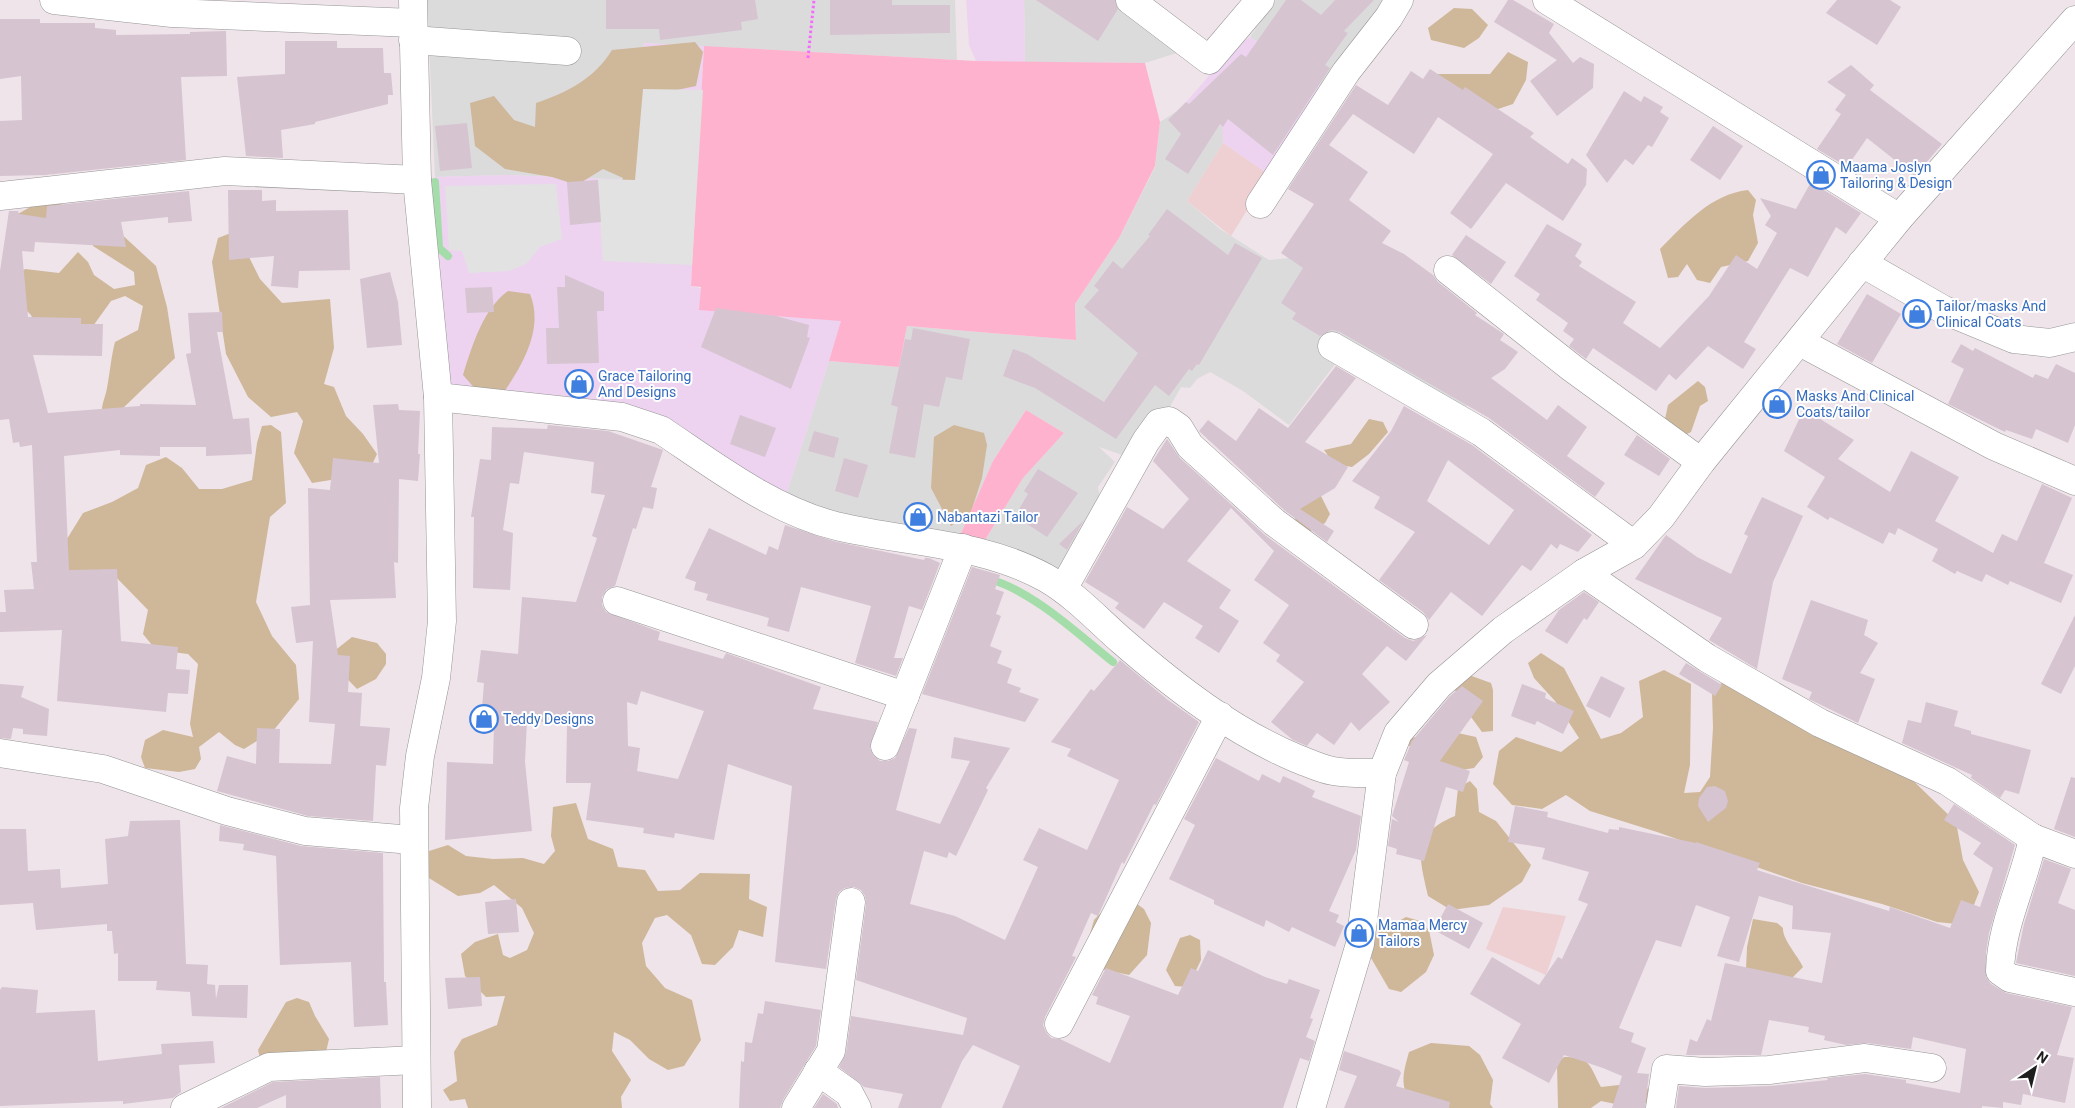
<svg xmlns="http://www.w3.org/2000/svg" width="2075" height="1108" font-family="Roboto,sans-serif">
	<rect width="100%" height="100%" fill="#efe4e9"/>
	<g fill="#dcdbdc">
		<polygon points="427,0 955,0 957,60 644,43 635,180 507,175 435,177"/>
		<polygon points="1024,0 1120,0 1177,53 1145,63 1025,62"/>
		<polygon points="1276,0 1384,0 1384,6 1325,88 1250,37"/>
		<polygon points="1191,102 1223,127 1223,143 1187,201 1220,229 1269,260 1289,258 1327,284 1485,377 1464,410 1339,359 1289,425 1243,391 1210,372 1197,379 1190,388 1181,387 1158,428 1125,456 1099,447 1115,462 1098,487 1101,503 1053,579 977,553 1023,478 1064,433 1026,410 993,461 955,547 863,524 786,495 829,361 899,367 907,326 1076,340 1075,304 1119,238 1155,167 1160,122"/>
	</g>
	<g fill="#edd3f0">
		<polygon points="966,0 1024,0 1025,62 976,61 969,45"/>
		<polygon points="1250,37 1325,88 1269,175 1223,143 1222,127 1191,102 1181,108 1233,48"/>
		<polygon points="644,43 704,46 691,286 842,321 786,495 659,435 450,388 440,295 435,177 507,175 635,180 643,89"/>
	</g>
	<g fill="#eecfd2">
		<polygon points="1223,143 1269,175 1231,236 1187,201"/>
		<polygon points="1503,907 1566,916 1546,975 1486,949"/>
	</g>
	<g fill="#cfb799">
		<polygon points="1454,8 1472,9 1488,25 1479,38 1464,48 1431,40 1428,28"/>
		<path d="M695 42 703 52 696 86 667 92 644 222 616 206 623 178 603 169 577 185 552 177 505 169 475 146 470 103 494 96 514 120 535 127 536 103C568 92 594 79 612 50Z"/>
		<polygon points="1508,52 1528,62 1526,80 1513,104 1498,109 1454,93 1437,74 1490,74"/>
		<path d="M1748 190 1756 200 1753 215 1758 243 1748 261 1721 267 1710 283 1697 280 1687 264 1678 277 1668 278 1660 249C1685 224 1711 194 1748 190Z"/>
		<polygon points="39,202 60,202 68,213 53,237 18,214"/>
		<path d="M118 231 156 266 167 307 175 358 120 411 102 415C101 404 105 399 107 388 110 373 111 357 115 342L138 330 143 306 125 296 111 301 88 333 40 336 31 315 17 301 11 283 25 269 59 273 78 252 88 262 94 275 114 289 135 285 134 272 93 246 92 232Z"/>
		<polygon points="236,231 260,279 282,303 330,299 334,348 324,384 334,387 346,416 363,434 377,454 370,469 337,479 312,483 294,453 303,421 297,412 271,417 248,397 226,354 212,262 218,238"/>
		<path d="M508 291 530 294C544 328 523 364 504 392L477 391 463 375C472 346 483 309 508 291Z"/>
		<polygon points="1698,381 1705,387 1708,401 1700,406 1691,432 1677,439 1664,424 1668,405"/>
		<polygon points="1369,419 1383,422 1388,432 1369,454 1352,467 1334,464 1324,450 1351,444"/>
		<polygon points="271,425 281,432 286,503 270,517 256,602 272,636 296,665 299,699 273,731 244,749 235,745 219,732 199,747 201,759 195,769 179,772 145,768 141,757 145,740 163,730 193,737 190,724 198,664 188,654 156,650 143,634 148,610 112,573 72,586 62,547 83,513 112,502 138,488 146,465 166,457 182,468 199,489 222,489 252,480 257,443 262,426"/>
		<polygon points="954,425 984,433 987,445 982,478 971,512 951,526 931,488 934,437"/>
		<polygon points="1317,488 1330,514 1325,523 1303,535 1297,526 1292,507"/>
		<polygon points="352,637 377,643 386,654 386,664 376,679 357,689 332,663 328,656"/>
		<polygon points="1541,653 1564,668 1601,739 1621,733 1643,717 1639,681 1664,670 1691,684 1690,765 1684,793 1700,792 1710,777 1713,728 1712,693 1731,673 1875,744 1956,822 1963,860 1979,892 1966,925 1937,922 1882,904 1802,883 1657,832 1590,811 1566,795 1542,809 1512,805 1493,784 1499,751 1516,737 1561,752 1579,738 1555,701 1534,678 1528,663"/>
		<polygon points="1469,675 1491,683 1493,690 1493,731 1482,732 1463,706 1454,688"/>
		<polygon points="1453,732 1476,737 1483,757 1474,768 1455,771 1417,754 1403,739"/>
		<path d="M1470 781 1477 789 1479 812 1496 821 1531 865 1522 882 1489 905 1451 910 1428 896C1419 857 1411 834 1455 816L1458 788Z"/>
		<polygon points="576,803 588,839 613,849 618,867 645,870 658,891 680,890 700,873 750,874 749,899 767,907 763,937 739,930 733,947 715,965 702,964 691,935 667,915 655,918 642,943 646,966 665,988 692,1000 701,1040 684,1066 668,1070 649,1059 630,1040 614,1032 612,1051 631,1080 621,1097 622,1108 468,1108 465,1099 450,1101 443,1090 457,1081 454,1052 462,1039 497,1025 505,996 486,997 465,976 461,954 475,942 498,934 503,955 510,958 527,950 534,933 522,908 494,885 480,893 458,896 424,875 429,851 448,845 466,856 493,859 523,858 544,864 555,851 551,836 553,807"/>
		<polygon points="1112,901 1133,901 1144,909 1151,923 1147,955 1129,975 1096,968 1084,955 1094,920"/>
		<polygon points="1406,917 1420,921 1429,930 1434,955 1426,972 1401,992 1389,989 1371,958 1376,934"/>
		<path d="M1753 919 1777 923 1783 928C1782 939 1798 956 1803 967L1791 979 1746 969 1747 947Z"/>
		<polygon points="1190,935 1200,940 1201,960 1188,987 1175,986 1166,970 1180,938"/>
		<polygon points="297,998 309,1002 315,1016 329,1039 326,1052 261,1062 258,1050 286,1002"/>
		<path d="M1431 1043 1469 1046 1480 1055 1493 1080 1490 1104 1493 1108H1413C1400 1085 1402 1077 1409 1052Z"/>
		<path d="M1564 1057C1591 1057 1589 1065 1601 1087 1619 1085 1637 1081 1652 1091L1648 1103 1625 1106 1601 1101 1591 1108H1558L1557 1063Z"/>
	</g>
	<g fill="#ffb2cd">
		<polygon points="704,46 976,61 1145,63 1160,122 1155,166 1119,238 1075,304 1076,340 907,326 899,367 829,361 841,321 699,310 701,287 691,286"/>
		<polygon points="1026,410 1064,433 1023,478 977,553 955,547 993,461"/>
	</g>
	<g fill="#e2e2e2">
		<polygon points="643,89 703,90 692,265 603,261 597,179 635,180"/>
		<polygon points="556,184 562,239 540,247 526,264 509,271 469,273 462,251 449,250 445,186"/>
	</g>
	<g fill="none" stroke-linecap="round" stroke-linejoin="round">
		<g stroke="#a4dda9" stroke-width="8">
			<polyline points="435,182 439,248 448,256"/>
			<path d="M989 579C1033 591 1078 634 1113 662"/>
		</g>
	</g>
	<g fill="#d6c4d1" fill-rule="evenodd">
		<polygon points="606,0 755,0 758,19 741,22 742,30 660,40 659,29 606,29"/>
		<polygon points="830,0 892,0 892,5 950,5 950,33 830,35"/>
		<polygon points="1036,0 1115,0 1118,9 1098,41"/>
		<polygon points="1286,0 1301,0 1321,15 1335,0 1374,0 1344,31 1348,33 1325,65 1330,68 1273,155 1228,119 1223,127 1220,124 1188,174 1165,159 1181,134 1168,120 1186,102 1189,104 1241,54 1246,57"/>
		<polygon points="1508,0 1513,0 1554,24 1549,33 1573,63 1580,57 1594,64 1593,88 1557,116 1530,81 1557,60 1494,22"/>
		<polygon points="1837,0 1890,0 1901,7 1877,45 1826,13"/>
		<polygon points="0,19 40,19 40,23 95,23 95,28 116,30 116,35 190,34 190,32 226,31 227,76 181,77 186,160 45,175 0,176 0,121 22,120 21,76 0,79"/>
		<polygon points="285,41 337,41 337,48 383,48 384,73 391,73 393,95 388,95 388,104 315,122 315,124 281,130 283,158 246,156 237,77 285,74"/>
		<polygon points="1851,65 1874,85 1870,90 1942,144 1915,176 1867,138 1847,167 1817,149 1841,114 1835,110 1846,95 1827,82"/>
		<polygon points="1430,69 1463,90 1465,87 1534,133 1530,137 1568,164 1572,158 1587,169 1586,185 1563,221 1506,183 1471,229 1450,213 1493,154 1438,117 1414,154 1353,114 1329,145 1368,172 1349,200 1391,231 1382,243 1404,254 1433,275 1438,282 1477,313 1475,315 1504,334 1500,340 1518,352 1505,369 1491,378 1547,420 1558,405 1587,427 1567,456 1605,483 1595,497 1489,418 1340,332 1332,330 1320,336 1292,319 1296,313 1281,303 1303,268 1281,253 1314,204 1288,189 1356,85 1388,105 1411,71 1423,79"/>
		<polygon points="1624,91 1641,102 1644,96 1663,107 1660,112 1669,118 1652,147 1648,145 1633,165 1625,159 1607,183 1586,155"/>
		<polygon points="467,123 472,168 440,171 435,126"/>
		<polygon points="1713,126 1743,146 1720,180 1690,160"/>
		<polygon points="598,180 601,222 570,225 567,182"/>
		<polygon points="1811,182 1861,213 1846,234 1836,227 1808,277 1790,268 1744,342 1756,349 1743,369 1708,346 1676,380 1669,374 1656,391 1593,348 1586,359 1569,346 1574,339 1563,331 1568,323 1536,300 1540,294 1514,276 1547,224 1582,244 1575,256 1582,262 1579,266 1636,302 1623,323 1660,348 1709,296 1736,255 1757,269 1777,233 1765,225 1771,216 1760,198 1796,209"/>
		<polygon points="228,190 262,190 262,201 276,200 276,211 348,210 350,270 299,271 298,288 271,286 274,256 229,260"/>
		<polygon points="189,191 192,221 168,223 168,217 121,222 126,247 35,242 34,252 22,251 28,317 81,318 81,324 103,324 102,356 33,355 48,413 140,406 140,404 196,405 186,354 191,353 188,313 222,312 223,332 217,332 233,419 249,418 252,454 206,456 206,447 160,447 160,456 120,455 120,450 64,456 69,570 117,569 121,641 178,647 176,669 190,670 188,694 168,693 166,712 57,701 62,630 0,632 0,612 6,612 4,590 34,589 31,562 37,562 32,445 20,447 19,442 13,443 9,419 0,420 0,271 9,211 18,211 19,214 46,218 47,206"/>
		<polygon points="1167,209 1228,255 1235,243 1262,258 1199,365 1197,364 1192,371 1189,369 1169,396 1155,385 1116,439 1035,388 1003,376 1013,349 1027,354 1104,402 1138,353 1084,307 1099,290 1094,286 1113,261 1122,269 1150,236 1148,235"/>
		<polygon points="1466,235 1506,262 1491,284 1452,255"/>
		<polygon points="390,272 398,302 402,345 367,348 360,279"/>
		<polygon points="565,275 604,292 604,311 597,311 599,363 547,364 546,328 559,328 557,287 565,287"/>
		<polygon points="492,287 494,312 467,313 465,288"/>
		<polygon points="1867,294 1901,314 1872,363 1837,344"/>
		<polygon points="716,308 776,316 809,325 807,337 810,338 791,389 701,347"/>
		<polygon points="913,328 970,339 962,380 946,377 939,407 924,404 915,458 889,453 898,407 891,405 905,339 911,340"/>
		<polygon points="1961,344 1973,351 1975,348 2033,378 2035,374 2048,379 2056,364 2075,373 2075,425 2068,443 2036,429 2032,439 2006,430 2005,432 1948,404 1964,369 1951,362"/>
		<polygon points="1336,366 1356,378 1305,442 1348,467 1335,488 1300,509 1334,531 1327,542 1284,510 1199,431 1208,420 1236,441 1259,408 1288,428"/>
		<polygon points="398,404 399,410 420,411 418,454 420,454 418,481 399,479 398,563 394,562 396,598 330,600 338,655 350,656 348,692 362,693 360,726 390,728 386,766 376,765 373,821 308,816 217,791 227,756 256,764 257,728 280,729 279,763 331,764 335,724 309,722 313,641 296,643 291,607 310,605 308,488 330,490 333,458 379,463 373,405"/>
		<path d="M1404 406 1472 445 1592 535 1578 552 1560 544 1557 549 1551 544 1531 571 1522 565 1482 616 1451 592 1429 620 1423 612 1379 580 1415 532 1374 508 1380 497 1352 481 1391 431ZM1448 460 1514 510 1489 545 1427 501Z"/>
		<polygon points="1804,409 1854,440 1838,459 1890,492 1911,451 1959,477 1935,521 1993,553 2002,534 2017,541 2042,484 2072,498 2044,563 2073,575 2061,603 2010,581 2008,585 1986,574 1982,582 1957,571 1955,574 1932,561 1938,549 1898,528 1895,535 1889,532 1883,544 1830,517 1828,520 1807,507 1825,477 1784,451"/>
		<polygon points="740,415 776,428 765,457 730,444"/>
		<path d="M548 425 608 431 663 450 651 487 657 488 653 509 643 507 636 529 633 528 615 586 607 589 602 597V605L606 612 660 632 658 640 723 659 726 653 821 687 813 709 878 722 870 748 873 755 880 761H888L895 758 909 728 917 729 896 810 940 824 970 761 951 758 954 737 1010 748 986 788 988 790 956 856 949 852 947 858 924 851 910 904 955 916 1005 940 1038 867 1023 860 1039 828 1087 850 1119 780 1067 756 1071 749 1051 742 1091 689 1094 691 1120 660 1168 700 1199 722 1156 805 1154 804 1124 864 1122 862 1098 916 1091 913 1072 956 1076 957 1045 1017 1043 1025 1046 1032 1051 1038 1060 1039 1110 1063 1130 1016 1096 1004 1098 997 1092 995 1106 968 1178 995 1191 968 1198 971 1208 950 1265 977 1287 984 1289 979 1320 990 1310 1018 1313 1019 1306 1037 1315 1041 1309 1061 1300 1058 1283 1108H1002L1020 1066 973 1045 962 1061 941 1108H898L903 1094 864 1087 839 1067 846 1053 851 1016 963 1035 967 1018 856 980 866 904 865 896 861 890 854 887 845 888 839 892 836 899 826 969 775 962 792 786 728 764 714 840 675 833 674 838 643 833 644 828 586 820 591 783H566L567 725 527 720 525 762 532 831 445 840 447 762 493 764 494 722 485 721 486 708H482L484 683 477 682 481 650 518 654 522 597 576 602 597 538 592 536 605 495 591 493 594 462 524 452 519 484 510 483 503 530 513 533 510 590 473 588 474 517H471L480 459 491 460 492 427 547 429ZM641 691 704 711 678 779 637 771 640 748 628 746 627 702 637 705Z"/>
		<polygon points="814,431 839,438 834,458 808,451"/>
		<polygon points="1637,435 1670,459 1659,476 1624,455"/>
		<polygon points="1167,439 1180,458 1265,535 1405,638 1413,641 1427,635 1406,661 1387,646 1362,674 1390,702 1359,731 1351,722 1334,745 1317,733 1307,746 1293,740 1271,722 1304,682 1276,661 1280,655 1263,643 1289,605 1254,580 1274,551 1231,508 1187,561 1231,590 1219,608 1239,621 1219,653 1195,638 1203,626 1164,602 1144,629 1115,608 1119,603 1085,582 1127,507 1163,529 1189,499 1153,461"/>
		<polygon points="844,458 868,465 858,498 835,491"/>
		<polygon points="1038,469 1078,493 1047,537 1015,516 1028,494 1024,491"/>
		<polygon points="1762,497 1803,516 1773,582 1757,669 1709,640 1722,618 1635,579 1666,535 1697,557 1731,574 1748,536 1744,534"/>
		<polygon points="1084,520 1067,550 1059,544"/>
		<polygon points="785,525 833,541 924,560 925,558 929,558 940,563 922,610 909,606 894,658 903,658 896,676 855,663 871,606 801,587 789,632 767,626 769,618 706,600 708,594 694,590 696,582 685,578 709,528 766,555 769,546 778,550"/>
		<polygon points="972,567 1000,575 995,589 1004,592 996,614 1001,616 990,646 1002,651 997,663 1012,669 1007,683 1021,688 1019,692 1039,699 1025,722 922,694"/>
		<polygon points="1584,592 1599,602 1587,620 1584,618 1567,644 1545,631 1559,610"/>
		<polygon points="1811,600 1868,620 1864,635 1878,643 1860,673 1875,679 1858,723 1809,699 1812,692 1782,679"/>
		<polygon points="2075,615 2075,666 2061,694 2041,684"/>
		<polygon points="1686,663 1722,685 1715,696 1679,674"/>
		<polygon points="1601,676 1625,688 1610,718 1586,706"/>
		<polygon points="0,684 24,686 21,697 49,709 47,736 23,734 23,729 13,728 11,739 0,738"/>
		<polygon points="1522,684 1546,693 1545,698 1574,711 1563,734 1537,721 1535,725 1511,716"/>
		<polygon points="1462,686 1483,701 1440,761 1470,771 1463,792 1446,787 1424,861 1396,854 1397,849 1388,846 1392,819 1399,822 1392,816 1409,762 1404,760 1407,753 1412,741 1450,696"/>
		<polygon points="1926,702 1958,711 1954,726 1971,731 1971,734 2031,750 2019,794 2005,790 2000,798 1971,778 1972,775 1902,743 1908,720 1921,723"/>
		<polygon points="1216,758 1259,781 1262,774 1280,783 1283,776 1299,783 1315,791 1312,797 1361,816 1356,850 1329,911 1339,915 1336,922 1344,926 1335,947 1292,927 1289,932 1266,920 1264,927 1214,904 1214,900 1169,879 1195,825 1184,819"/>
		<polygon points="2071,777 2075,778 2075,837 2054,829"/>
		<polygon points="1715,786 1725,791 1728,801 1726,808 1708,822 1698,806 1699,798 1707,787"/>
		<polygon points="1954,804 2015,845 1989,933 1986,952 1986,977 1991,984 2006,993 2072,1007 2057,1055 2074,1058 2065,1103 2023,1094 2021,1105 2003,1102 2003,1108 1982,1106 1982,1108 1676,1108 1679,1086 1705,1088 1770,1086 1828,1080 1827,1078 1865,1074 1906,1080 1906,1083 1960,1093 1966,1049 1913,1037 1911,1049 1867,1043 1846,1045 1824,1040 1825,1036 1808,1032 1809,1027 1769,1020 1761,1055 1686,1055 1690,1039 1697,1042 1707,1019 1711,1021 1725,963 1822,983 1831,933 1792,929 1793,906 1759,896 1739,962 1717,956 1730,917 1696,905 1681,947 1656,940 1619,1028 1634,1033 1631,1042 1646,1048 1637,1073 1649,1074 1645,1108 1612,1108 1622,1076 1603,1068 1564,1055 1549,1083 1502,1058 1521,1024 1470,994 1492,957 1539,985 1558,957 1562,959 1588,904 1578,900 1589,872 1542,859 1545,848 1508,842 1515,806 1548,812 1547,817 1608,833 1609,829 1619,830 1619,827 1696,843 1696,842 1760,863 1757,870 1889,911 1890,907 1950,928 1961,900 1980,907 1993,868 1973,854 1981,843 1944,820"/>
		<polygon points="180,820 186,964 208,965 207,984 215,985 216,999 219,985 248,985 247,1018 192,1016 190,992 156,990 157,981 118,981 118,953 114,954 112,931 107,931 107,924 36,930 33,903 0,905 0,829 26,829 28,871 60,869 61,888 108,884 105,839 128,836 130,821"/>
		<polygon points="220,825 301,846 383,853 384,982 386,982 388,1025 354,1027 351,962 280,965 276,856 243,850 244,844 219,841"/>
		<polygon points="2044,859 2071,869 2058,903 2075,910 2075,976 2016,963 2024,924"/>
		<polygon points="516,899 519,932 488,934 485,902"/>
		<polygon points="1448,904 1483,923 1469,949 1434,930"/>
		<polygon points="480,977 482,1006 448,1009 445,978"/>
		<polygon points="2,987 38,990 36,1013 95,1010 98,1061 162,1054 161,1044 213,1041 215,1063 179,1065 181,1092 173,1098 123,1104 123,1101 0,1106 0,990"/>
		<polygon points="765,1001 821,1010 816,1046 783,1100 780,1108 739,1108 741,1061 744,1062 745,1042 752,1043 758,1013 763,1014"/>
		<polygon points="1344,1051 1399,1070 1401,1073 1396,1086 1450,1102 1449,1108 1344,1108 1357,1076 1339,1070"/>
		<polygon points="380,1077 381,1108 286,1108 286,1095 257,1108 221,1108 273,1082"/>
		<polygon points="823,1094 837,1104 838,1108 814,1108"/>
	</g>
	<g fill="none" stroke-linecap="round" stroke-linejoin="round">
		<defs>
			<g id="minor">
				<polyline points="54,0 172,13 413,23"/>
				<polyline points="413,0 417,180 438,397 442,621 436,678 420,756 414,808 417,1108"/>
				<polyline points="1130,0 1209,60 1260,0"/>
				<polyline points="1547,0 1899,218"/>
				<polyline points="413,40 567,51"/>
				<polyline points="0,196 225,171 417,180"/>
				<polyline points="1260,204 1346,72 1389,17 1399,0"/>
				<polyline points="1862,263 1944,310 2014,339 2050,343 2075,337"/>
				<polyline points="1448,270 1572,368 1701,462"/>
				<polyline points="1800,342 1994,446 2075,481"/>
				<polyline points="1332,346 1481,432 1634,545"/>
				<path d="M438 397 622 417 661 430C715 466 772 510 836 526 907 543 981 542 1046 578 1074 594 1098 620 1122 641 1175 687 1233 732 1298 759 1309 763 1321 769 1333 771 1349 774 1366 773 1382 773"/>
				<polyline points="1584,573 1707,658 1820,723 1947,781 2033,838 2075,854"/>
				<polyline points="1063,589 1146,441 1159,423 1169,421 1179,428 1190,446 1274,522 1414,625"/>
				<polyline points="617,601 905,696"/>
				<polyline points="885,746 963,548"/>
				<polyline points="0,753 103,769 227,811 305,831 412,840"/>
				<path d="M2033 838C2024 883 2001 924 2000 971L2010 978 2075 992"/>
				<polyline points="1059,1024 1220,716"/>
				<polyline points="818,1071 849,1093 857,1108"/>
				<polyline points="185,1108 269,1067 416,1060"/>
				<polyline points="796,1108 831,1051 851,902"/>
				<polyline points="1311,1108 1360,944 1382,773 1398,733 1439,685 1503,630 1584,573 1634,545 1661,517 1701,462 1899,218 2075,20"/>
				<polyline points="1660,1108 1666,1069 1705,1072 1769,1070 1865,1058 1932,1068"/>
			</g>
		</defs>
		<use href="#minor" stroke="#959595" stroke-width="29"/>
		<polyline stroke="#f46afa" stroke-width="3" stroke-dasharray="2.5 2.5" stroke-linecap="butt" points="808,58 814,0"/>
		<use href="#minor" stroke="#fff" stroke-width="28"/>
	</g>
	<defs>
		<symbol id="shop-ring" viewBox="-11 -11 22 22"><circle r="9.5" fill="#fff" stroke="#3f7fe0" stroke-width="1.5"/><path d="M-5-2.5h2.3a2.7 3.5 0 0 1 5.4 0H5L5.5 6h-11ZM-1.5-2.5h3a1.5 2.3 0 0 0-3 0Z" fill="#3f7fe0"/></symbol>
	</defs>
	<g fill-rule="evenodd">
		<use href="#shop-ring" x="1805" y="159" width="32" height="32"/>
		<use href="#shop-ring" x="1901" y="298" width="32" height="32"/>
		<use href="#shop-ring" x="563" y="368" width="32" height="32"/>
		<use href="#shop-ring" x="1761" y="388" width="32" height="32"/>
		<use href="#shop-ring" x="902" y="501" width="32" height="32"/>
		<use href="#shop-ring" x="468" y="703" width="32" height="32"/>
		<use href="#shop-ring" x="1343" y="917" width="32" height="32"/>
	</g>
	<g text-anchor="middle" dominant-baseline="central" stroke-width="4" stroke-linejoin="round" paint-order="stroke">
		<g font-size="14" fill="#366cbe" stroke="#fff" text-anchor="start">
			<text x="1840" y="167">Maama Joslyn<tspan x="1840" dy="16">Tailoring &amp; Design</tspan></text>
			<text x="1936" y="306">Tailor/masks And<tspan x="1936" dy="16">Clinical Coats</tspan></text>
			<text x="598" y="376">Grace Tailoring<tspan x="598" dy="16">And Designs</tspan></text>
			<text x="1796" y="396">Masks And Clinical<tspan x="1796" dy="16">Coats/tailor</tspan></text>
			<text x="937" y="517">Nabantazi Tailor</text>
			<text x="503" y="719">Teddy Designs</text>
			<text x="1378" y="925">Mamaa Mercy<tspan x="1378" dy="16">Tailors</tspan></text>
		</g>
	</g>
	<g transform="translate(2035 1068) rotate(35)" stroke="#ffffff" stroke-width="4" paint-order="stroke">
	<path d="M0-4L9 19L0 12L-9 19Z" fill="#1e1e1e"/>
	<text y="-8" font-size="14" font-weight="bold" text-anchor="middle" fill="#1e1e1e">N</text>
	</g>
</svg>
